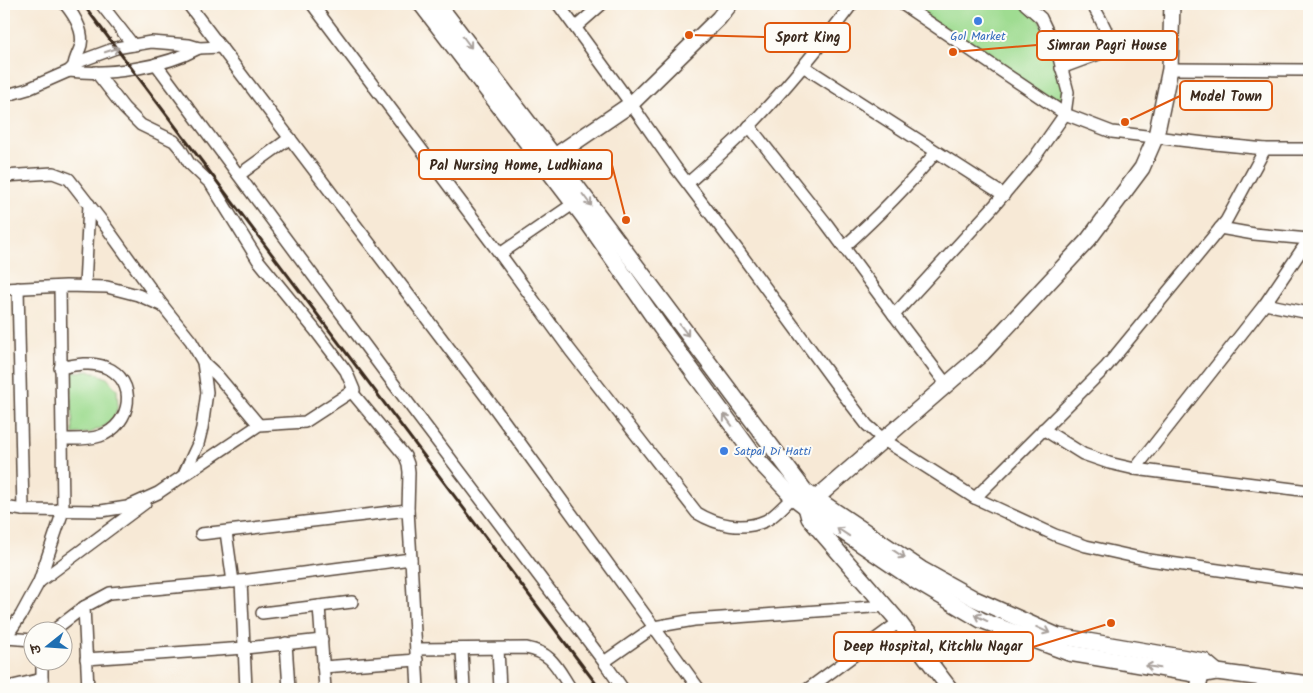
<svg xmlns="http://www.w3.org/2000/svg" width="1313" height="693" font-family="Kalam,'Playpen Sans Deva',sans-serif">
	<rect width="100%" height="100%" fill="#fdfcf7"/>
	<filter id="ink" filterUnits="userSpaceOnUse"><feTurbulence type="fractalNoise" baseFrequency=".02" numOctaves="2"/><feDisplacementMap in="SourceGraphic" scale="10" xChannelSelector="R" yChannelSelector="G"/><feConvolveMatrix kernelMatrix="1 2 1 2 8 2 1 2 1" color-interpolation-filters="sRGB"/></filter>
	<filter id="wash" filterUnits="userSpaceOnUse"><feTurbulence type="fractalNoise" baseFrequency=".0096" numOctaves="4" result="noise"/><feDisplacementMap in="SourceGraphic" scale="20" xChannelSelector="R" yChannelSelector="G"/><feGaussianBlur stdDeviation="1.12" result="paint"/><feColorMatrix in="noise" values="0 0 0 0 0 0 0 0 0 0 0 0 0 0 0 0 0 1.4 0 .05"/><feComposite in="paint" operator="in"/></filter>
	<g filter="url(#wash)">
		<rect width="100%" height="100%" fill="#f7e9d6"/>
		<g fill="#9fdc91" stroke="#6d8358">
			<polygon points="907,4 1022,4 1039,19 1055,54 1065,93 1063,110"/>
			<polygon points="91,371 107,378 117,390 118,406 114,417 105,426 90,433 73,434 71,372"/>
		</g>
	</g>
	<g filter="url(#ink)">
		<g fill="none" stroke-linecap="round" stroke-linejoin="round">
			<defs>
				<g id="minor">
					<path d="M65 4C74 15 84 30 81 45 79 52 75 58 74 65"/>
					<polyline points="101,4 133,45"/>
					<polyline points="188,4 496,410 699,689"/>
					<path d="M312 4 500 254 570 350 697 513C717 525 742 531 765 521 775 517 789 500 798 492"/>
					<polyline points="558,4 631,104 675,167 737,249 844,395 867,425 884,440 975,498 1055,535 1086,546 1149,560 1309,583"/>
					<polyline points="902,4 1065,114 1112,132 1205,143 1265,149 1309,149"/>
					<polyline points="576,27 602,4"/>
					<polyline points="156,64 384,371 604,662 654,627 694,620 885,606"/>
					<polyline points="803,66 1004,195"/>
					<path d="M1061 68 1104 52 1109 48C1112 36 1098 15 1092 4"/>
					<polyline points="1170,69 1309,70"/>
					<path d="M69 71C109 76 164 67 199 48"/>
					<polyline points="96,72 124,108 141,125 174,141 180,148 189,163 211,184 258,260 315,330 346,371 354,390 305,422 259,425 183,476"/>
					<polyline points="4,96 28,89 69,71 78,62 116,48 151,42 189,45 199,48 221,47"/>
					<polyline points="749,126 826,223 894,315"/>
					<polyline points="239,175 290,138"/>
					<polyline points="4,176 53,173 69,179 104,224 163,306 191,341 203,362 207,392 202,428 198,444 183,476 158,493 127,507 101,511 23,510 4,507"/>
					<path d="M688 183C707 166 727 149 745 131 784 91 819 48 852 4"/>
					<polyline points="1220,228 1254,234 1309,239"/>
					<polyline points="1309,239 1265,304 1309,313"/>
					<path d="M844 247C877 217 908 186 936 152"/>
					<polyline points="500,254 573,204"/>
					<polyline points="85,286 89,204"/>
					<polyline points="18,288 23,510"/>
					<polyline points="4,289 66,286 107,287 138,295 163,306"/>
					<polyline points="203,362 217,375 259,425"/>
					<path d="M60 368C74 365 91 361 105 367 139 380 132 425 100 436 88 440 74 439 62 439"/>
					<polyline points="947,385 894,315 994,206 1032,161 1065,114 1068,92 1058,54 1041,18 1025,4"/>
					<polyline points="1043,429 1083,454 1109,463 1135,469 1309,491"/>
					<polyline points="1135,469 1265,304"/>
					<polyline points="975,498 1106,367 1226,221 1265,149"/>
					<polyline points="226,532 233,582"/>
					<polyline points="201,534 408,510"/>
					<polyline points="411,559 418,689"/>
					<polyline points="241,581 411,559 408,510 409,472 408,464 405,456 351,391"/>
					<polyline points="39,582 145,503"/>
					<polyline points="319,606 325,689"/>
					<polyline points="262,613 352,602"/>
					<polyline points="54,630 84,607"/>
					<polyline points="6,638 32,640"/>
					<polyline points="4,640 21,615 39,582 63,511 60,287"/>
					<polyline points="286,643 289,689"/>
					<path d="M416 649 526 648C553 653 557 668 571 689"/>
					<polyline points="498,649 500,689"/>
					<polyline points="462,650 464,689"/>
					<polyline points="86,659 245,648 322,640"/>
					<polyline points="42,660 42,679"/>
					<polyline points="604,662 623,689"/>
					<polyline points="323,667 417,660"/>
					<polyline points="4,688 42,679 43,689"/>
					<polyline points="88,689 84,607 110,593 241,581 246,689"/>
					<polyline points="808,689 899,622"/>
				</g>
				<g id="tertiary">
					<polyline points="421,4 583,216 661,328 756,458 793,497 806,507 917,582 981,620 1069,653 1201,675 1217,672 1309,684"/>
					<polyline points="438,4 554,156 805,491 921,569 975,599 1058,636 1204,661 1217,672"/>
					<polyline points="546,162 631,104 719,18 730,4"/>
					<polyline points="950,689 899,622 809,518 806,507 983,353 1089,239 1142,168 1156,136 1170,69 1172,4"/>
					<polyline points="1198,689 1203,664"/>
				</g>
			</defs>
			<use href="#minor" stroke="#57473a" stroke-width="14"/>
			<use href="#tertiary" stroke="#57473a" stroke-width="18"/>
			<use href="#minor" stroke="#fff" stroke-width="11"/>
			<use href="#tertiary" stroke="#fff" stroke-width="15"/>
			<polyline stroke="#3b2a1e" stroke-width="3" points="83,4 600,689"/>
		</g>
		<defs><path id="oneway-shaft" d="M-6 0H5M1.5-3L5.5 0L1.5 3" fill="none" stroke-width="1.6" stroke-linecap="round" stroke-linejoin="round" transform="scale(1.25)"/></defs>
		<g stroke="#a79f9a">
			<use href="#oneway-shaft" transform="translate(467 42) rotate(53)"/>
			<use href="#oneway-shaft" transform="translate(112 50) rotate(-18)"/>
			<use href="#oneway-shaft" transform="translate(587 200) rotate(53)"/>
			<use href="#oneway-shaft" transform="translate(684 330) rotate(53)"/>
			<use href="#oneway-shaft" transform="translate(728 420) rotate(-126)"/>
			<use href="#oneway-shaft" transform="translate(843 532) rotate(-146)"/>
			<use href="#oneway-shaft" transform="translate(899 554) rotate(34)"/>
			<use href="#oneway-shaft" transform="translate(981 618) rotate(-154)"/>
			<use href="#oneway-shaft" transform="translate(1043 630) rotate(24)"/>
			<use href="#oneway-shaft" transform="translate(1153 667) rotate(-171)"/>
		</g>
	</g>
	<g fill="#3f7fe0" stroke="#fdfcf7" stroke-width="2">
		<circle cx="978" cy="21" r="5"/>
		<circle cx="724" cy="451" r="5"/>
	</g>
	<g text-anchor="middle" dominant-baseline="central" stroke-width="4" stroke-linejoin="round" paint-order="stroke">
		<g font-size="12" fill="#366cbe" stroke="#fdfcf7">
			<text x="978" y="36">Gol Market</text>
			<text x="734" y="451" text-anchor="start">Satpal Di Hatti</text>
		</g>
	</g>
	<path fill="none" stroke="#df570d" stroke-width="2" d="M689 35L765 37M953 52L1037 45M1125 122L1180 96M626 220L612 165M1111 623L1033 647"/>
	<g fill="#df570d" stroke="#fdfcf7" stroke-width="2">
		<circle cx="689" cy="35" r="5"/>
		<circle cx="953" cy="52" r="5"/>
		<circle cx="1125" cy="122" r="5"/>
		<circle cx="626" cy="220" r="5"/>
		<circle cx="1111" cy="623" r="5"/>
	</g>
	<g fill="#fdfcf7" stroke="#df570d" stroke-width="2">
		<rect x="765" y="23" width="85" height="29" rx="5"/>
		<rect x="1037" y="31" width="140" height="29" rx="5"/>
		<rect x="1180" y="81" width="92" height="29" rx="5"/>
		<rect x="419" y="150" width="193" height="29" rx="5"/>
		<rect x="834" y="632" width="199" height="29" rx="5"/>
	</g>
	<g font-size="14" text-anchor="middle" font-weight="bold" fill="#3b2a1e">
		<text x="808" y="42">Sport King</text>
		<text x="1107" y="50">Simran Pagri House</text>
		<text x="1226" y="101">Model Town</text>
		<text x="516" y="170">Pal Nursing Home, Ludhiana</text>
		<text x="933" y="651">Deep Hospital, Kitchlu Nagar</text>
	</g>
	<rect width="1313" height="693" fill="none" stroke="#fdfcf7" stroke-width="20"/>
	<g transform="translate(48 646) rotate(253)"><circle r="24" fill="#fdfcf7" stroke="#afa8a0"/>
	<path d="M0-4L9 19L0 12L-9 19Z" fill="#1f6fb2"/>
	<text y="-8" font-size="14" font-weight="bold" text-anchor="middle" fill="#3b2a1e">उ</text>
	</g>
</svg>
